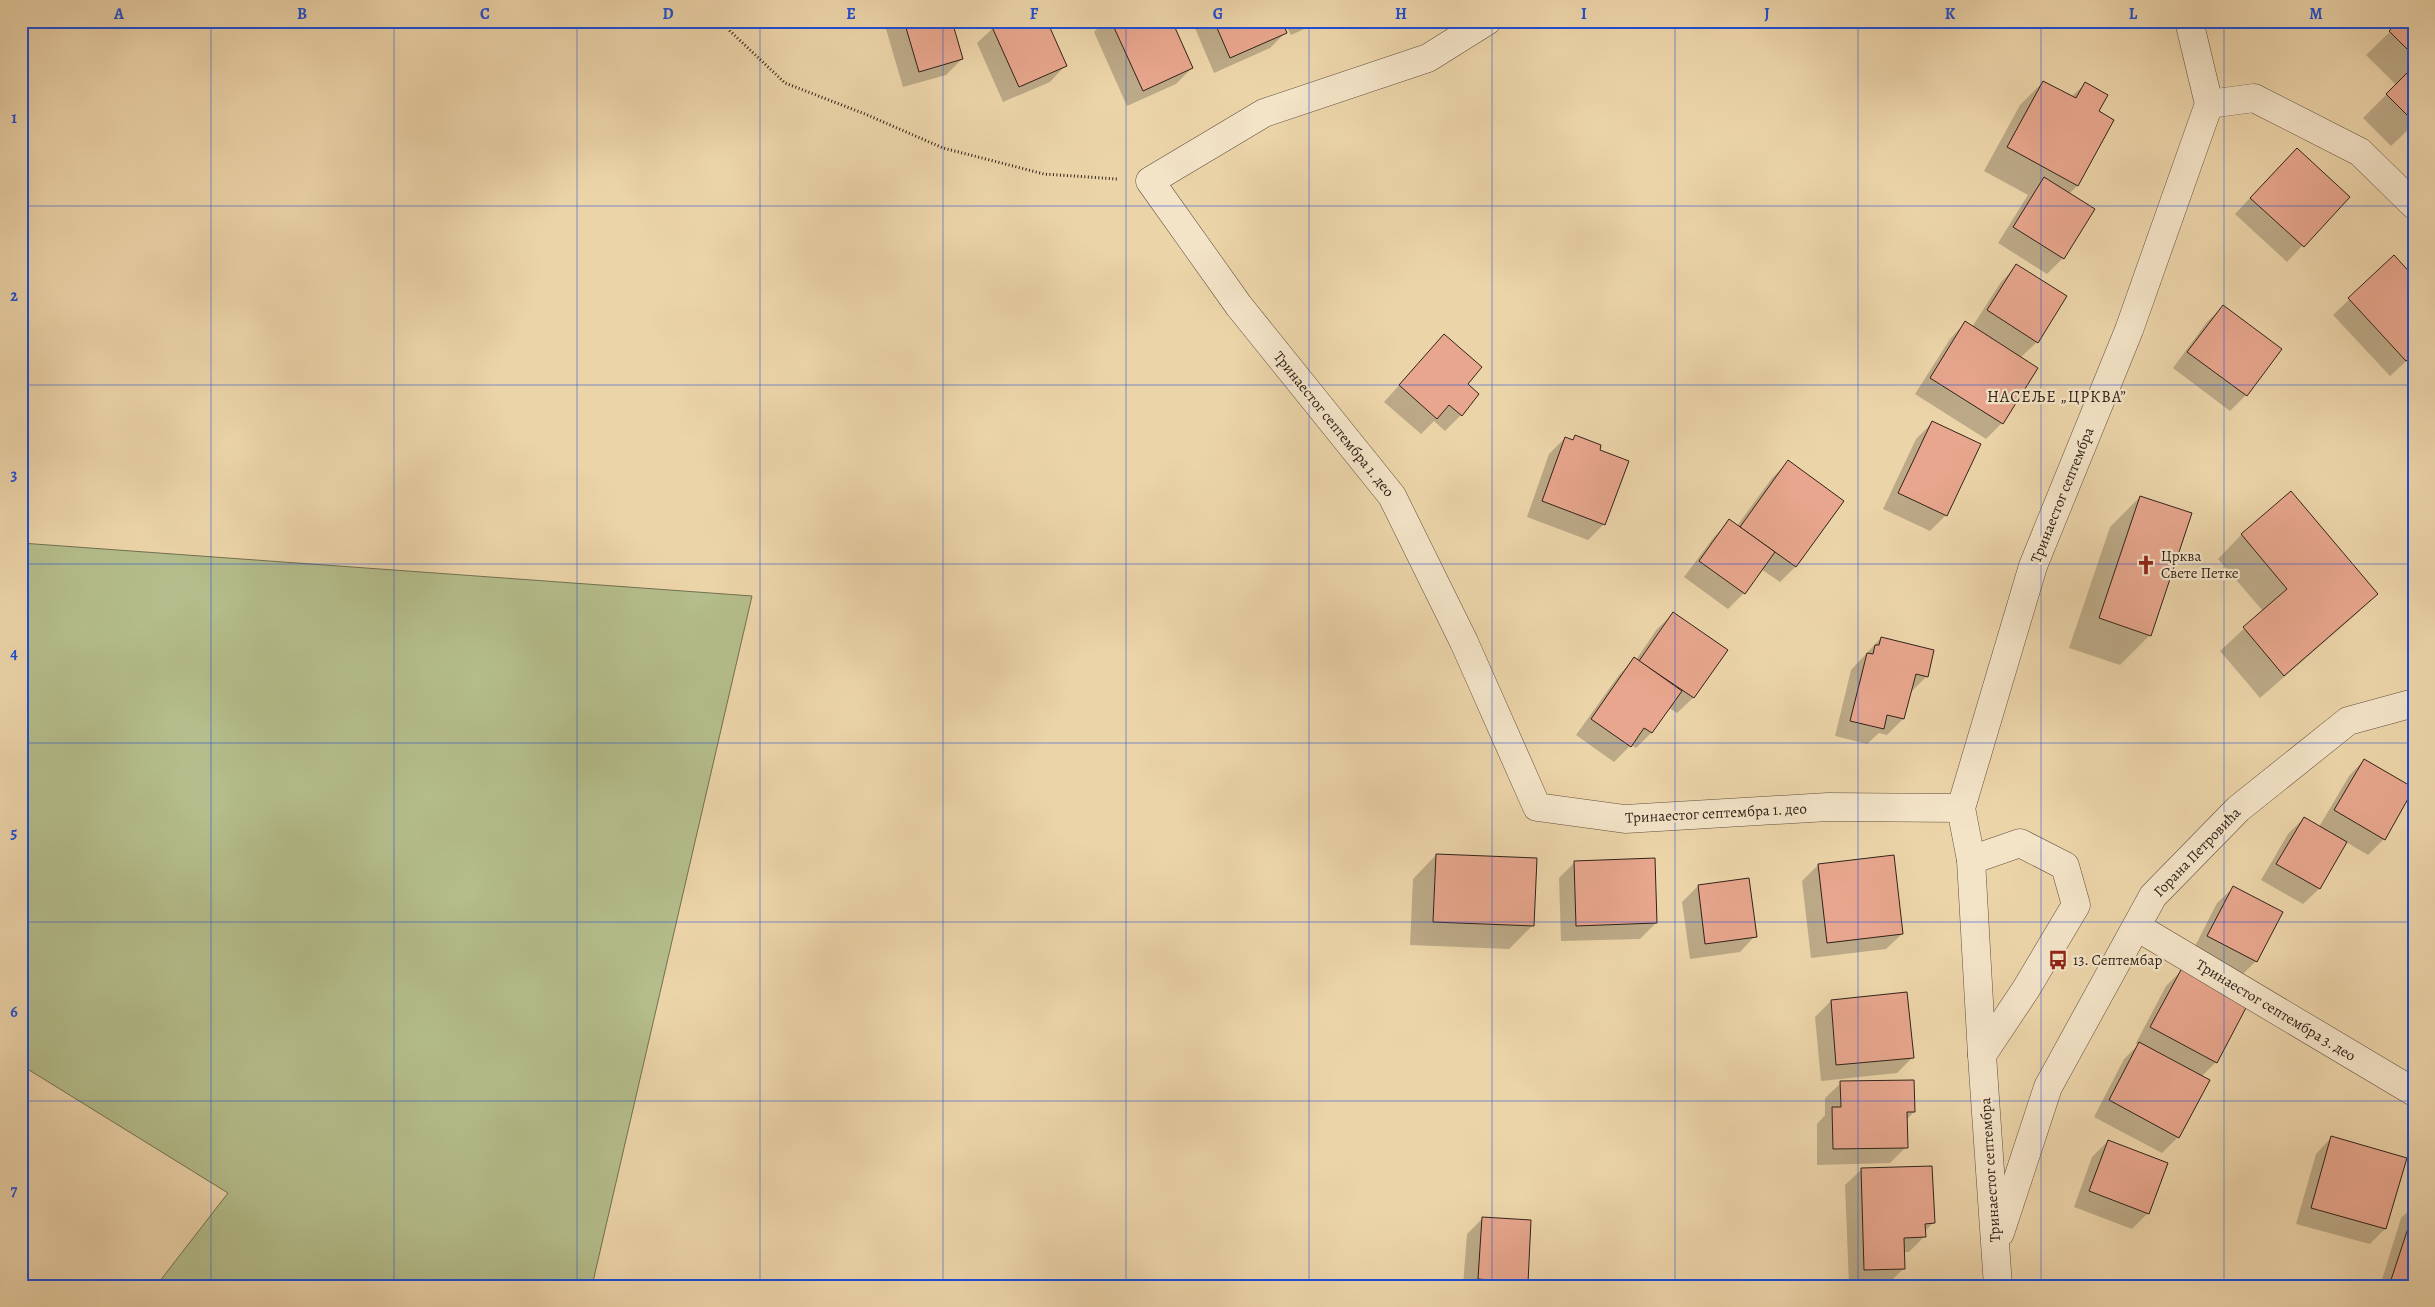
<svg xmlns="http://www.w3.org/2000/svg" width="2435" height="1307" font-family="Alegreya,serif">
	<rect width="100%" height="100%" fill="#ecd4a9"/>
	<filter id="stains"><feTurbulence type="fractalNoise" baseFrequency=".004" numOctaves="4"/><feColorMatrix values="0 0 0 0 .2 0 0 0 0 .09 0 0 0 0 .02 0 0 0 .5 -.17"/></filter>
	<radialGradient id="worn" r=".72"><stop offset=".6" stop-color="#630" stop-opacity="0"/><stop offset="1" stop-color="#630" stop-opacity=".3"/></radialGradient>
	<polygon fill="#b4bd8b" stroke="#727052" points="21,543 752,596 592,1286 156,1286 228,1193 21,1065"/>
	<g fill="#0003">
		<polygon points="894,21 951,21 962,59 946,75 903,87 886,29"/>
		<polygon points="1105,21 1170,21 1192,68 1176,84 1127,106 1094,32"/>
		<polygon points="1192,21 1281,21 1286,32 1270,48 1214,73"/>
		<polygon points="1284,21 1322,21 1291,35"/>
		<polygon points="2401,21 2414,21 2414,124 2391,146 2363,118 2396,85 2366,55"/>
		<polygon points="993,28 1065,66 1050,82 1003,102 977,43"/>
		<polygon points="2043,82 2071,97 2085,84 2098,112 2113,120 2077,186 2069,194 2093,209 2063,258 2047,274 1998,243 2028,195 1984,171 2020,105"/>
		<polygon points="2281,165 2348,197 2287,262 2235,214"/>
		<polygon points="2394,257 2414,354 2390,376 2333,315"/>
		<polygon points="2016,266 2037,342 2020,358 2036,368 2002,423 1986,439 1915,394 1950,339 1965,323 1972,327 2001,282"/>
		<polygon points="2223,306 2280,349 2246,395 2230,411 2173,368 2207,322"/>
		<polygon points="1444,335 1466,384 1461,415 1445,431 1434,421 1421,434 1384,402"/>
		<polygon points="1932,423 1946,515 1930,531 1883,509 1916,439"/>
		<polygon points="1575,437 1604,524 1588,540 1527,517 1549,454 1565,438 1571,441"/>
		<polygon points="1788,462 1795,567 1780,582 1761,569 1744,593 1728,609 1684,577 1714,537 1730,521 1737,526 1772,478"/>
		<polygon points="2291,493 2377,594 2353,617 2260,698 2220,651 2263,611 2218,559 2241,535"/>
		<polygon points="2140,497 2150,635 2120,665 2069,648 2110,527"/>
		<polygon points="1673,614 1726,650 1693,698 1677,713 1669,708 1651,733 1636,748 1631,745 1614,762 1576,735 1619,675 1634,659 1636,660 1657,629"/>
		<polygon points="1881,638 1927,676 1911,692 1903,719 1887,735 1879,733 1867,744 1835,736 1851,670"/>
		<polygon points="2364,760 2384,839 2368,855 2346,842 2319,889 2303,904 2261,880 2288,834 2304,818 2319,827 2349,776"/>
		<polygon points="1436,855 1532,926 1509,949 1410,945 1413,879"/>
		<polygon points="1893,857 1902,934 1886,949 1811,958 1802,881 1818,865"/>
		<polygon points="1575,862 1656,923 1640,939 1561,941 1559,878"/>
		<polygon points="1698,886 1755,936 1740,952 1690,959 1682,902"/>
		<polygon points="2233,888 2256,961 2240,977 2192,952 2217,903"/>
		<polygon points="2182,970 2216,1062 2202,1076 2178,1137 2162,1153 2094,1117 2124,1059 2138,1045 2136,1043 2166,986"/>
		<polygon points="1831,1001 1913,1057 1897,1073 1821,1081 1815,1017"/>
		<polygon points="1841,1083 1914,1112 1906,1120 1906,1147 1890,1163 1817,1165 1817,1124 1825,1115 1825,1098"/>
		<polygon points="2331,1138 2385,1229 2370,1244 2296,1224 2316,1154"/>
		<polygon points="2108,1141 2148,1213 2132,1229 2074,1207 2092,1157"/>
		<polygon points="1861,1170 1933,1223 1924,1232 1925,1236 1909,1252 1903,1252 1904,1268 1888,1284 1849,1285 1845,1185"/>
		<polygon points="2414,1206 2414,1286 2380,1286 2401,1218"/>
		<polygon points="1483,1218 1526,1282 1523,1286 1463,1286 1467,1234"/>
	</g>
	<g fill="#e7a68d" stroke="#312219">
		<polygon points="904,21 952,21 963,59 919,72"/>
		<polygon points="1004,21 1047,21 1067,66 1019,87 992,27"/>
		<polygon points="1111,21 1172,21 1193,68 1143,91"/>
		<polygon points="1214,21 1282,21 1287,33 1230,58"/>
		<polygon points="2399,21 2414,21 2414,56 2389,31"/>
		<polygon points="2414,66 2414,122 2386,94"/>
		<polygon points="2043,81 2076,98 2085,82 2108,95 2099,111 2114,120 2078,186 2007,147"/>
		<polygon points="2297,148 2350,197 2304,247 2250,198"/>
		<polygon points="2044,177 2095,209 2064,259 2013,227"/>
		<polygon points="2394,255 2414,277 2414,354 2406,361 2348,298"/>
		<polygon points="2016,264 2067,296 2038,343 1987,310"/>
		<polygon points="2223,305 2282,349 2247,396 2187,352"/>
		<polygon points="1965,321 2038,368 2003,424 1930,378"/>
		<polygon points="1444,334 1482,367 1468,384 1479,394 1462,416 1449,405 1437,419 1399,385"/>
		<polygon points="1932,421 1981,444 1947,516 1898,493"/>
		<polygon points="1575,435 1601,445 1600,450 1629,461 1605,525 1542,501 1565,437 1573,440"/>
		<polygon points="1788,460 1844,501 1796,567 1740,527"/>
		<polygon points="2291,491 2378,594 2284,676 2243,627 2287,589 2241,534"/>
		<polygon points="2140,496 2192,513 2151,636 2099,618"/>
		<polygon points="1729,519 1775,552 1745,594 1699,561"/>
		<polygon points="1673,612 1728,650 1694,698 1639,661"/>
		<polygon points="1881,637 1934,650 1928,677 1916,674 1904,719 1887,715 1884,729 1850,721 1867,653 1873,654 1875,645 1879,645"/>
		<polygon points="1634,657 1682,691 1652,733 1644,728 1631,747 1591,719"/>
		<polygon points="2364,759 2414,788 2385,840 2334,810"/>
		<polygon points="2304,817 2347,842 2320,889 2276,864"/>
		<polygon points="1436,854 1537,858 1534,926 1433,922"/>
		<polygon points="1894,855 1903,934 1827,943 1818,864"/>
		<polygon points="1655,858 1657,923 1576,926 1574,861"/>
		<polygon points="1749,878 1757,937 1705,944 1698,885"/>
		<polygon points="2233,886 2283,912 2257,962 2207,936"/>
		<polygon points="2182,968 2248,1004 2217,1063 2150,1027"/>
		<polygon points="1907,992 1914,1058 1836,1065 1831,1000"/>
		<polygon points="2139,1042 2210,1080 2179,1138 2109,1100"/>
		<polygon points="1914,1080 1915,1112 1907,1112 1908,1148 1833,1149 1832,1107 1841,1107 1840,1081"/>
		<polygon points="2331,1136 2407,1158 2386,1229 2311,1208"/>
		<polygon points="2108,1140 2168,1163 2149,1214 2089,1191"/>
		<polygon points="1932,1166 1935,1223 1925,1224 1926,1237 1904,1238 1905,1269 1864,1270 1861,1168"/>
		<polygon points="2414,1210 2414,1286 2389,1286"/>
		<polygon points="1482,1217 1531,1220 1528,1283 1478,1279"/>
	</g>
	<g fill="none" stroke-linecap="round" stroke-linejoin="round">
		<defs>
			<g id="minor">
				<polyline points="1487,21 1428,58 1264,113 1150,181 1239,306 1392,496 1464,642 1537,807 1625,819 1828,807 1961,808"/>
				<polyline points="2209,104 2254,98 2360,152 2414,205"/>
				<polyline points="1971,860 2020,843 2065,866 2076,905 2026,989 1982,1055"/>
				<polyline points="2137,927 2414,1092"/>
				<polyline points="2000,1233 2048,1087 2153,896 2238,809 2348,721 2414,703"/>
				<polyline points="1998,1286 1982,1055 1971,860 1961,808 2033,566 2129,330 2209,104 2189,21"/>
			</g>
		</defs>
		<use href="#minor" stroke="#604e3d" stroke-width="29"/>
		<polyline stroke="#312219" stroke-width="3" stroke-dasharray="1 2.5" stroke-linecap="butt" points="725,21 730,31 785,83 865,114 943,148 1044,174 1117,179"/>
		<use href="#minor" stroke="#f3e3c7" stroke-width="28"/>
	</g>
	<path fill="none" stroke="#1d4ed8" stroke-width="1" stroke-opacity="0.55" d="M211 21V1286M394 21V1286M577 21V1286M760 21V1286M943 21V1286M1126 21V1286M1309 21V1286M1492 21V1286M1675 21V1286M1858 21V1286M2041 21V1286M2224 21V1286M21 206H2414M21 385H2414M21 564H2414M21 743H2414M21 922H2414M21 1101H2414"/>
	<defs>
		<symbol id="church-bare" viewBox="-9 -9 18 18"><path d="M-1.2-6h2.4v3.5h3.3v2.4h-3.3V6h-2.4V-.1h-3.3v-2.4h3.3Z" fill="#8f2418" stroke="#f3e3c7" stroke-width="2.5" paint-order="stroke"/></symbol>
		<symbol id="bus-bare" viewBox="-9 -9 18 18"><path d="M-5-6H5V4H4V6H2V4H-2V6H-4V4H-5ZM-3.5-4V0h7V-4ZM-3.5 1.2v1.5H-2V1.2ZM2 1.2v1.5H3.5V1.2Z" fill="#8f2418" stroke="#f3e3c7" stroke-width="2.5" paint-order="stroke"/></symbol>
	</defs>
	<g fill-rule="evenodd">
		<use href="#church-bare" x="2132" y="551" width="28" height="28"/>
		<use href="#bus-bare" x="2044" y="946" width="28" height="28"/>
	</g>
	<g text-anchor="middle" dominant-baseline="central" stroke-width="4.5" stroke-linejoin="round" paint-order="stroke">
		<g font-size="15" fill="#312219" stroke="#f3e3c7">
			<text transform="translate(1334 424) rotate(51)">Тринаестог септембра 1. део</text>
			<text transform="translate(2062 495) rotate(-68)">Тринаестог септембра</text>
			<text transform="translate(1716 813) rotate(-3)">Тринаестог септембра 1. део</text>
			<text transform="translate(2197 852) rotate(-46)">Горана Петровића</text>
			<text transform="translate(2276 1010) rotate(31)">Тринаестог септембра 3. део</text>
			<text transform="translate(1990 1170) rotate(-94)">Тринаестог септембра</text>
		</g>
		<g font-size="15" fill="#312219" stroke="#f3e3c7" text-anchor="start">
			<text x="2161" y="556">Црква<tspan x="2161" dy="17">Свете Петке</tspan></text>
			<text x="2073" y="960">13. Септембар</text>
		</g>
		<g font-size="16" letter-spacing="1" fill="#312219" stroke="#f3e3c7">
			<text x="2057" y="397">НАСЕЉЕ „ЦРКВА”</text>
		</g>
	</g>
	<rect width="2435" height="1307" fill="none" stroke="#ecd4a9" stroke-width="55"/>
	<rect x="28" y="28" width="2380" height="1252" fill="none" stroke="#1d4ed8" stroke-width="2"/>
	<g font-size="16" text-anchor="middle" font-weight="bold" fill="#1d4ed8">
		<text x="119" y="19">A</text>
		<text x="302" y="19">B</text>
		<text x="485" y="19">C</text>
		<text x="668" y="19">D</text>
		<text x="851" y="19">E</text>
		<text x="1034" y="19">F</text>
		<text x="1218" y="19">G</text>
		<text x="1401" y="19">H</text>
		<text x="1584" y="19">I</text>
		<text x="1767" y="19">J</text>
		<text x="1950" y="19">K</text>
		<text x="2133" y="19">L</text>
		<text x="2316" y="19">M</text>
		<text x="14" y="123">1</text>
		<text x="14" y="301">2</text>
		<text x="14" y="480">3</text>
		<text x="14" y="659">4</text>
		<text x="14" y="838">5</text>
		<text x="14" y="1017">6</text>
		<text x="14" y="1196">7</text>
	</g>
	<rect width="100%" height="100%" filter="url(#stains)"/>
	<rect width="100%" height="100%" fill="url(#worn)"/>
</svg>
